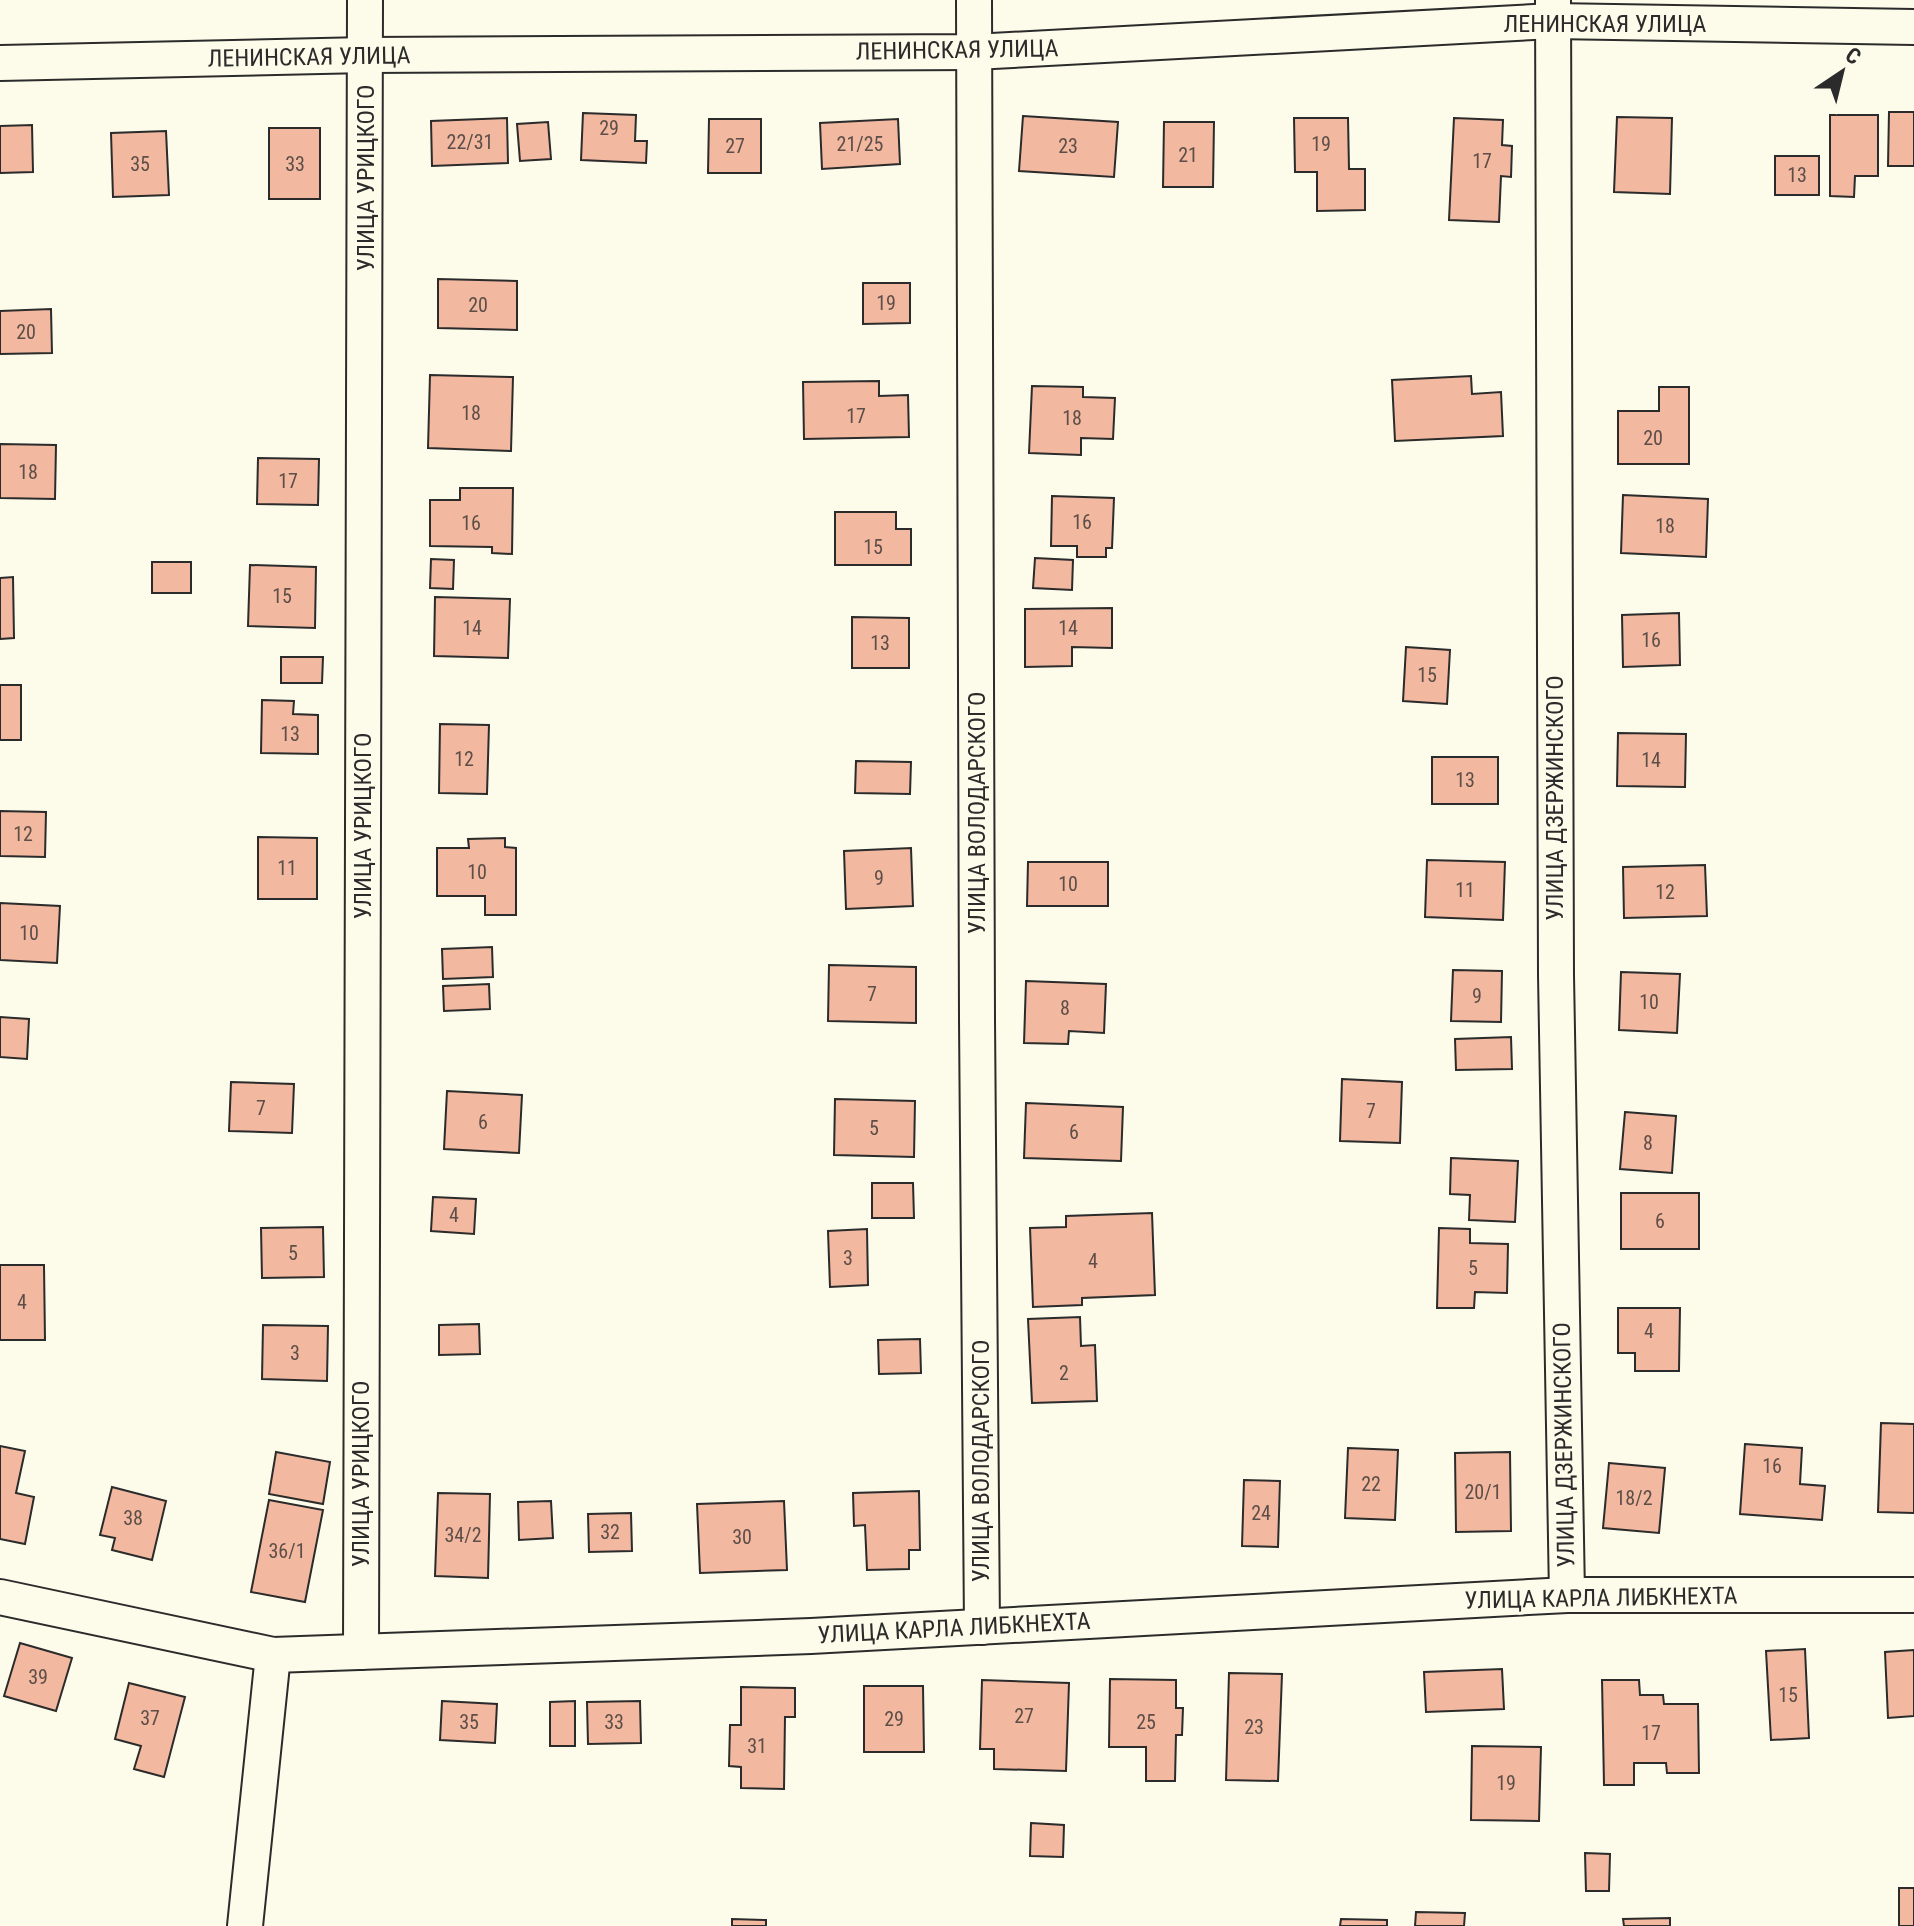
<svg xmlns="http://www.w3.org/2000/svg" width="1914" height="1926" font-family="'Roboto Condensed',sans-serif">
	<rect width="100%" height="100%" fill="#fdfbea"/>
	<g fill="#f2b8a0" stroke="#2b2b2b" stroke-width="2">
		<polygon points="1889,112 1914,112 1914,166 1888,166"/>
		<polygon points="583,113 636,115 635,141 647,141 646,163 581,160"/>
		<polygon points="1830,115 1878,115 1878,176 1855,176 1854,197 1830,196"/>
		<polygon points="1023,116 1118,122 1114,177 1019,171"/>
		<polygon points="1617,117 1672,118 1670,194 1614,192"/>
		<polygon points="507,118 508,163 432,166 431,121"/>
		<polygon points="1294,118 1348,118 1349,169 1365,169 1365,210 1317,211 1317,172 1295,172"/>
		<polygon points="1454,118 1503,120 1502,145 1512,146 1511,177 1501,176 1499,222 1449,220"/>
		<polygon points="709,119 761,119 761,173 708,173"/>
		<polygon points="898,119 900,164 822,169 820,123"/>
		<polygon points="548,122 551,159 520,161 517,124"/>
		<polygon points="1164,122 1214,122 1213,187 1163,187"/>
		<polygon points="32,125 33,172 0,173 0,126"/>
		<rect x="269" y="128" width="51" height="71"/>
		<polygon points="166,131 169,195 113,197 111,133"/>
		<rect x="1775" y="156" width="44" height="39"/>
		<polygon points="438,279 517,281 517,330 438,328"/>
		<polygon points="863,283 910,283 910,323 863,324"/>
		<polygon points="51,309 52,353 0,354 0,311"/>
		<polygon points="430,375 513,377 511,451 428,448"/>
		<polygon points="1471,376 1472,394 1501,392 1503,436 1395,441 1392,380"/>
		<polygon points="879,381 879,396 908,395 909,437 804,439 803,382"/>
		<polygon points="1032,386 1083,387 1083,397 1115,398 1113,439 1081,438 1081,455 1029,453"/>
		<polygon points="1659,387 1689,387 1689,464 1618,464 1618,411 1659,411"/>
		<polygon points="0,444 56,445 55,499 0,498"/>
		<polygon points="258,458 319,459 318,505 257,504"/>
		<polygon points="460,488 513,488 512,554 492,553 492,547 430,546 430,500 460,500"/>
		<polygon points="1623,495 1708,499 1706,557 1621,553"/>
		<polygon points="1052,496 1114,498 1112,548 1106,548 1106,557 1077,557 1077,546 1051,546"/>
		<polygon points="835,512 896,512 896,529 911,529 911,565 835,565"/>
		<polygon points="1035,558 1073,560 1072,590 1033,588"/>
		<polygon points="431,559 454,560 453,589 430,588"/>
		<rect x="152" y="562" width="39" height="31"/>
		<polygon points="250,565 316,567 315,628 248,626"/>
		<polygon points="13,577 14,638 0,639 0,578"/>
		<polygon points="435,597 510,599 508,658 434,656"/>
		<polygon points="1112,608 1112,648 1072,647 1072,666 1025,667 1025,609"/>
		<polygon points="1679,613 1680,665 1623,667 1622,615"/>
		<polygon points="852,617 909,618 909,668 852,668"/>
		<polygon points="1406,647 1450,650 1447,704 1403,701"/>
		<polygon points="281,657 323,657 322,683 281,683"/>
		<rect x="0" y="685" width="21" height="55"/>
		<polygon points="262,700 294,701 293,714 318,715 318,754 261,753"/>
		<polygon points="440,724 489,725 487,794 439,793"/>
		<polygon points="1618,733 1686,734 1685,787 1617,786"/>
		<rect x="1432" y="757" width="66" height="47"/>
		<polygon points="856,761 911,762 910,794 855,793"/>
		<polygon points="0,811 46,812 45,857 0,856"/>
		<polygon points="258,837 317,838 317,899 258,899"/>
		<polygon points="505,838 505,847 516,848 516,915 485,915 485,896 437,896 437,848 469,848 468,839"/>
		<polygon points="911,848 913,906 846,909 844,851"/>
		<polygon points="1427,860 1505,862 1503,920 1425,917"/>
		<polygon points="1028,862 1108,862 1108,906 1027,906"/>
		<polygon points="1705,865 1707,916 1624,918 1623,867"/>
		<polygon points="0,903 60,906 57,963 0,960"/>
		<polygon points="492,947 493,977 443,979 442,949"/>
		<polygon points="829,965 916,967 916,1023 828,1021"/>
		<polygon points="1453,970 1502,971 1501,1022 1451,1021"/>
		<polygon points="1621,972 1680,974 1677,1033 1619,1030"/>
		<polygon points="1026,981 1106,984 1104,1033 1069,1031 1068,1044 1024,1043"/>
		<polygon points="489,984 490,1009 444,1011 443,986"/>
		<polygon points="0,1017 29,1019 27,1059 0,1057"/>
		<polygon points="1511,1037 1512,1069 1456,1070 1455,1039"/>
		<polygon points="1342,1079 1402,1082 1400,1143 1340,1141"/>
		<polygon points="231,1082 294,1084 292,1133 229,1131"/>
		<polygon points="447,1091 522,1095 519,1153 444,1149"/>
		<polygon points="835,1099 915,1101 914,1157 834,1155"/>
		<polygon points="1026,1103 1123,1107 1121,1161 1024,1158"/>
		<polygon points="1625,1112 1676,1116 1672,1173 1620,1169"/>
		<polygon points="1451,1158 1518,1161 1515,1222 1469,1220 1470,1195 1450,1194"/>
		<polygon points="872,1183 913,1183 914,1218 872,1218"/>
		<rect x="1621" y="1193" width="78" height="56"/>
		<polygon points="433,1197 476,1199 474,1234 431,1231"/>
		<polygon points="1152,1213 1155,1295 1082,1298 1082,1305 1033,1307 1030,1228 1066,1227 1066,1216"/>
		<polygon points="323,1227 324,1277 262,1278 261,1228"/>
		<polygon points="1439,1228 1470,1229 1470,1243 1508,1244 1507,1293 1475,1292 1474,1308 1437,1308"/>
		<polygon points="867,1229 868,1285 830,1287 828,1231"/>
		<polygon points="0,1265 44,1265 45,1340 0,1340"/>
		<polygon points="1618,1308 1680,1308 1679,1371 1635,1371 1635,1353 1618,1353"/>
		<polygon points="1080,1317 1081,1346 1095,1345 1097,1401 1032,1403 1028,1319"/>
		<polygon points="479,1324 480,1354 439,1355 439,1325"/>
		<polygon points="263,1325 328,1326 327,1381 262,1379"/>
		<polygon points="920,1339 921,1373 879,1374 878,1340"/>
		<polygon points="1881,1423 1914,1424 1914,1513 1878,1512"/>
		<polygon points="1745,1444 1802,1448 1800,1484 1825,1486 1822,1520 1740,1514"/>
		<polygon points="0,1446 25,1451 16,1493 34,1497 25,1544 0,1539"/>
		<polygon points="1348,1448 1398,1450 1395,1520 1345,1518"/>
		<polygon points="276,1452 330,1462 323,1504 269,1494"/>
		<polygon points="1510,1452 1511,1531 1456,1532 1455,1453"/>
		<polygon points="1609,1463 1665,1468 1659,1533 1603,1528"/>
		<polygon points="1244,1480 1280,1481 1278,1547 1242,1546"/>
		<polygon points="112,1487 166,1501 152,1560 112,1550 115,1538 100,1535"/>
		<polygon points="919,1491 920,1550 909,1550 909,1569 867,1570 865,1525 854,1526 853,1493"/>
		<polygon points="438,1493 490,1494 488,1578 435,1576"/>
		<polygon points="269,1500 323,1510 305,1602 251,1592"/>
		<polygon points="551,1501 553,1538 519,1540 518,1502"/>
		<polygon points="784,1501 787,1570 700,1573 697,1504"/>
		<polygon points="631,1513 632,1551 589,1552 588,1514"/>
		<polygon points="20,1643 72,1658 56,1711 4,1696"/>
		<polygon points="1805,1649 1809,1738 1771,1740 1766,1651"/>
		<polygon points="1914,1650 1914,1716 1888,1718 1885,1652"/>
		<polygon points="1502,1669 1504,1709 1426,1712 1424,1672"/>
		<polygon points="1229,1673 1282,1674 1278,1781 1226,1780"/>
		<polygon points="1110,1679 1176,1680 1176,1708 1183,1708 1182,1735 1176,1735 1175,1781 1146,1781 1146,1747 1109,1747"/>
		<polygon points="982,1680 1069,1683 1066,1771 994,1769 994,1749 980,1749"/>
		<polygon points="1602,1680 1639,1680 1640,1695 1663,1695 1664,1704 1698,1704 1699,1773 1667,1773 1666,1763 1634,1763 1634,1785 1604,1785"/>
		<polygon points="129,1683 185,1697 164,1777 134,1769 141,1746 115,1739"/>
		<polygon points="864,1686 923,1686 924,1752 864,1752"/>
		<polygon points="741,1687 795,1688 795,1717 785,1717 784,1789 741,1788 741,1767 729,1766 730,1725 741,1725"/>
		<polygon points="442,1701 497,1704 495,1743 440,1740"/>
		<polygon points="575,1701 575,1746 550,1746 550,1702"/>
		<polygon points="640,1701 641,1743 588,1744 587,1702"/>
		<polygon points="1472,1746 1541,1747 1539,1821 1471,1820"/>
		<polygon points="1031,1823 1064,1825 1063,1857 1030,1856"/>
		<polygon points="1585,1853 1610,1854 1609,1891 1586,1891"/>
		<rect x="1899" y="1888" width="15" height="38"/>
		<polygon points="1416,1912 1465,1913 1464,1926 1415,1926"/>
		<polygon points="1670,1918 1670,1926 1624,1926 1623,1919"/>
		<polygon points="732,1919 766,1920 766,1926 732,1926"/>
		<polygon points="1341,1919 1387,1920 1387,1926 1340,1926"/>
	</g>
	<g fill="none" stroke-linecap="round" stroke-linejoin="round">
		<defs>
			<g id="street">
				<polyline points="974,0 977,1020 982,1627"/>
				<polyline points="1553,0 1556,975 1567,1595"/>
				<polyline points="0,63 366,55 974,52 1553,21 1914,27"/>
				<polyline points="0,1597 273,1655 811,1636 1567,1595 1914,1595"/>
				<polyline points="361,1652 365,0"/>
				<polyline points="245,1926 273,1655"/>
			</g>
		</defs>
		<use href="#street" stroke="#2b2b2b" stroke-width="38"/>
		<use href="#street" stroke="#fdfbea" stroke-width="34"/>
	</g>
	<g text-anchor="middle" dominant-baseline="central" stroke-width="6" stroke-linejoin="round" paint-order="stroke">
		<g font-size="20" fill="#5d4e48">
			<text x="609" y="128">29</text>
			<text x="470" y="142">22/31</text>
			<text x="860" y="144">21/25</text>
			<text x="1321" y="144">19</text>
			<text x="735" y="146">27</text>
			<text x="1068" y="146">23</text>
			<text x="1188" y="155">21</text>
			<text x="1482" y="161">17</text>
			<text x="140" y="164">35</text>
			<text x="295" y="164">33</text>
			<text x="1797" y="175">13</text>
			<text x="886" y="303">19</text>
			<text x="478" y="305">20</text>
			<text x="26" y="332">20</text>
			<text x="471" y="413">18</text>
			<text x="856" y="416">17</text>
			<text x="1072" y="418">18</text>
			<text x="1653" y="438">20</text>
			<text x="28" y="472">18</text>
			<text x="288" y="481">17</text>
			<text x="1082" y="522">16</text>
			<text x="471" y="523">16</text>
			<text x="1665" y="526">18</text>
			<text x="873" y="547">15</text>
			<text x="282" y="596">15</text>
			<text x="472" y="628">14</text>
			<text x="1068" y="628">14</text>
			<text x="1651" y="640">16</text>
			<text x="880" y="643">13</text>
			<text x="1427" y="675">15</text>
			<text x="290" y="734">13</text>
			<text x="464" y="759">12</text>
			<text x="1651" y="760">14</text>
			<text x="1465" y="780">13</text>
			<text x="23" y="834">12</text>
			<text x="287" y="868">11</text>
			<text x="477" y="872">10</text>
			<text x="879" y="878">9</text>
			<text x="1068" y="884">10</text>
			<text x="1465" y="890">11</text>
			<text x="1665" y="892">12</text>
			<text x="29" y="933">10</text>
			<text x="872" y="994">7</text>
			<text x="1477" y="996">9</text>
			<text x="1649" y="1002">10</text>
			<text x="1065" y="1008">8</text>
			<text x="261" y="1108">7</text>
			<text x="1371" y="1111">7</text>
			<text x="483" y="1122">6</text>
			<text x="874" y="1128">5</text>
			<text x="1074" y="1132">6</text>
			<text x="1648" y="1143">8</text>
			<text x="454" y="1215">4</text>
			<text x="1660" y="1221">6</text>
			<text x="293" y="1253">5</text>
			<text x="848" y="1258">3</text>
			<text x="1093" y="1261">4</text>
			<text x="1473" y="1268">5</text>
			<text x="22" y="1302">4</text>
			<text x="1649" y="1331">4</text>
			<text x="295" y="1353">3</text>
			<text x="1064" y="1373">2</text>
			<text x="1772" y="1466">16</text>
			<text x="1371" y="1484">22</text>
			<text x="1483" y="1492">20/1</text>
			<text x="1634" y="1498">18/2</text>
			<text x="1261" y="1513">24</text>
			<text x="133" y="1518">38</text>
			<text x="610" y="1532">32</text>
			<text x="463" y="1535">34/2</text>
			<text x="742" y="1537">30</text>
			<text x="287" y="1551">36/1</text>
			<text x="38" y="1677">39</text>
			<text x="1788" y="1695">15</text>
			<text x="1024" y="1716">27</text>
			<text x="150" y="1718">37</text>
			<text x="894" y="1719">29</text>
			<text x="469" y="1722">35</text>
			<text x="614" y="1722">33</text>
			<text x="1146" y="1722">25</text>
			<text x="1254" y="1727">23</text>
			<text x="1651" y="1733">17</text>
			<text x="757" y="1746">31</text>
			<text x="1506" y="1783">19</text>
		</g>
		<g font-size="24" fill="#2b2b2b" stroke="#fdfbea">
			<text x="1605" y="24">ЛЕНИНСКАЯ УЛИЦА</text>
			<text transform="translate(957 50) rotate(-1)">ЛЕНИНСКАЯ УЛИЦА</text>
			<text transform="translate(309 57) rotate(-1)">ЛЕНИНСКАЯ УЛИЦА</text>
			<text transform="translate(366 178) rotate(-90)">УЛИЦА УРИЦКОГО</text>
			<text transform="translate(1555 798) rotate(-90)">УЛИЦА ДЗЕРЖИНСКОГО</text>
			<text transform="translate(977 813) rotate(-90)">УЛИЦА ВОЛОДАРСКОГО</text>
			<text transform="translate(363 826) rotate(-90)">УЛИЦА УРИЦКОГО</text>
			<text transform="translate(1564 1445) rotate(-91)">УЛИЦА ДЗЕРЖИНСКОГО</text>
			<text transform="translate(981 1461) rotate(-90)">УЛИЦА ВОЛОДАРСКОГО</text>
			<text transform="translate(361 1474) rotate(-90)">УЛИЦА УРИЦКОГО</text>
			<text transform="translate(1601 1598) rotate(-1)">УЛИЦА КАРЛА ЛИБКНЕХТА</text>
			<text transform="translate(954 1628) rotate(-3)">УЛИЦА КАРЛА ЛИБКНЕХТА</text>
		</g>
	</g>
	<g transform="translate(1842 72) rotate(35)" stroke="#fdfbea" stroke-width="6" paint-order="stroke">
	<path d="M0-6L14 30L0 20L-14 30Z" fill="#2b2b2b"/>
	<text y="-12" font-size="22" font-weight="bold" text-anchor="middle" fill="#2b2b2b">С</text>
	</g>
</svg>
